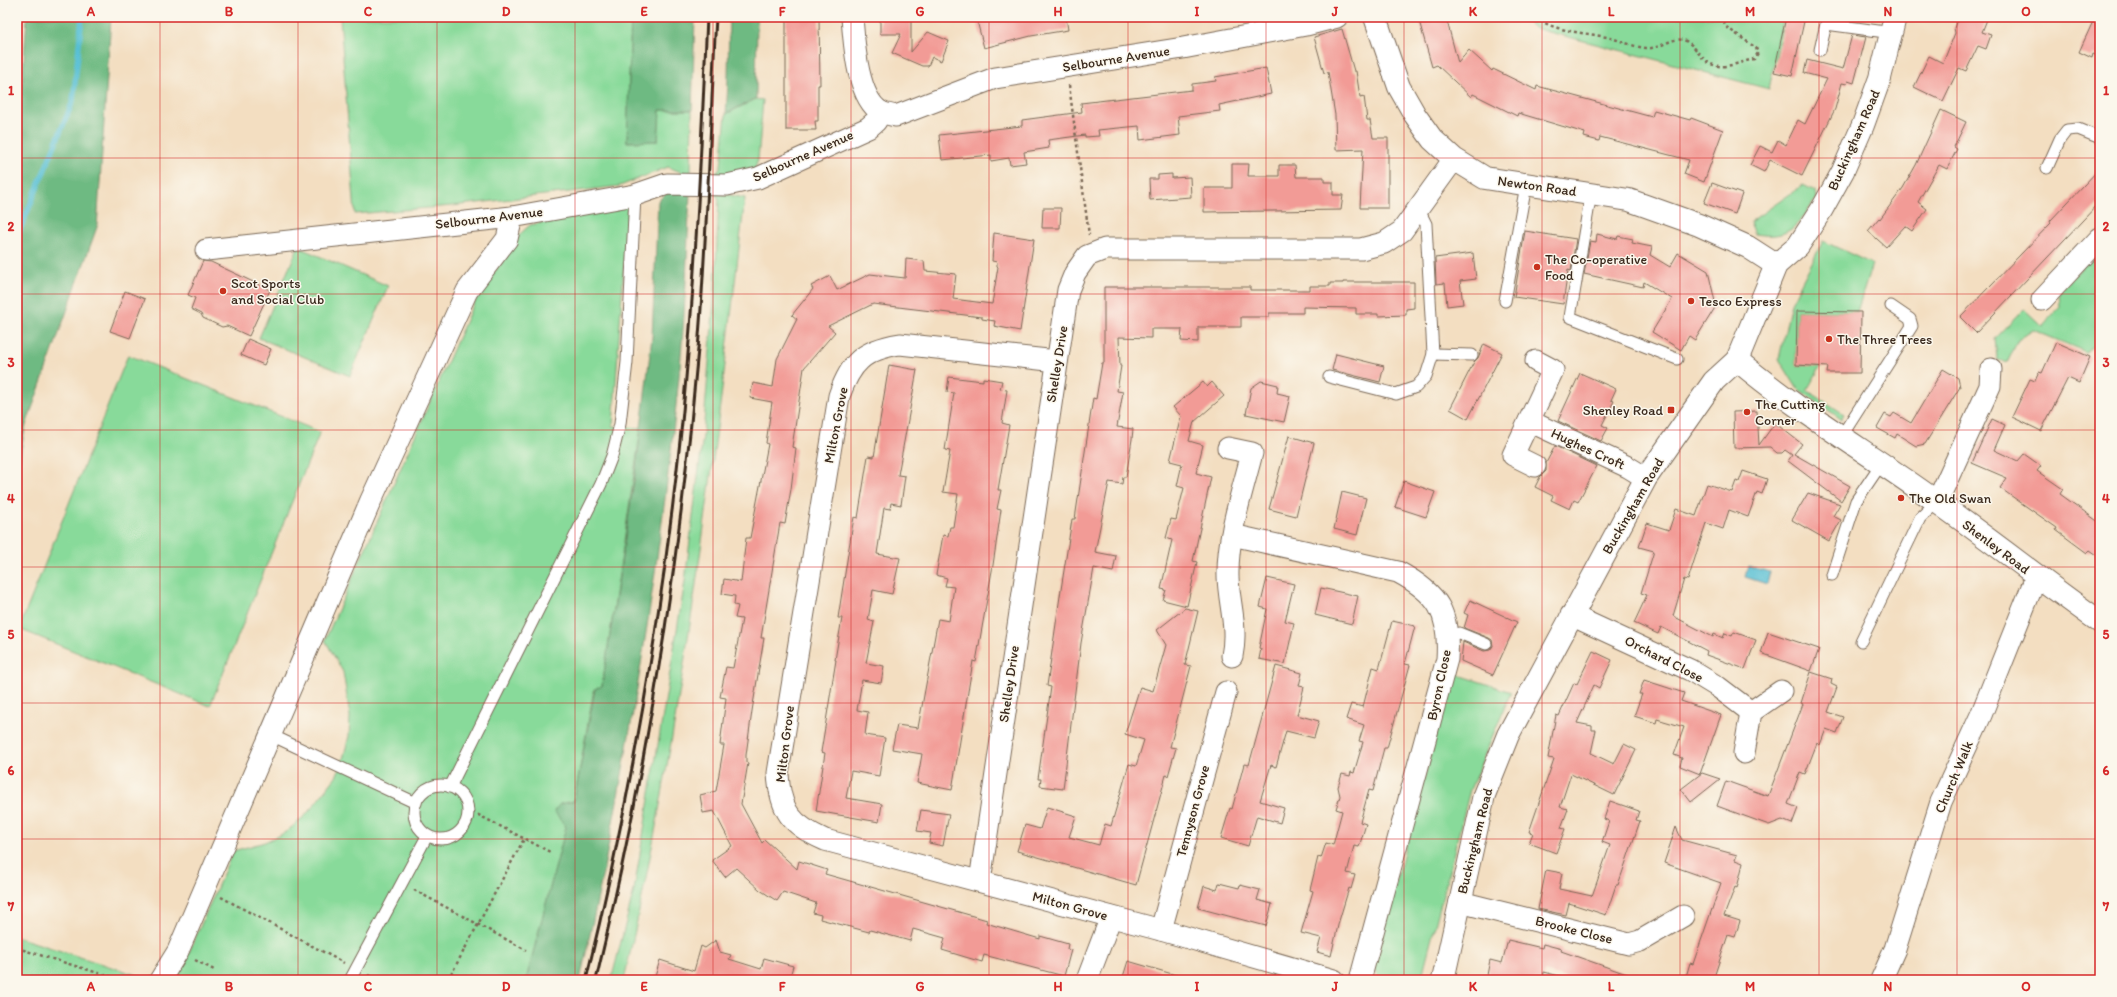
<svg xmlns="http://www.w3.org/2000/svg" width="2117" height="997" font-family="Itim,sans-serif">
	<rect width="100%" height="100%" fill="#fbf7ec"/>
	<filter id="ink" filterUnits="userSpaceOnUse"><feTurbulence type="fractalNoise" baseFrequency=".025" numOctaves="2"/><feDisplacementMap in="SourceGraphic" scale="8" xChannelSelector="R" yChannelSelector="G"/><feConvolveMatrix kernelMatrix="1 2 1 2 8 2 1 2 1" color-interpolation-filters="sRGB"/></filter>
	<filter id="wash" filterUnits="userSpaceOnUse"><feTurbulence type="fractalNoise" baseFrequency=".012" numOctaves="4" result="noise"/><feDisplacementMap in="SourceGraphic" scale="16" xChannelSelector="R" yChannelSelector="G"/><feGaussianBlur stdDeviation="0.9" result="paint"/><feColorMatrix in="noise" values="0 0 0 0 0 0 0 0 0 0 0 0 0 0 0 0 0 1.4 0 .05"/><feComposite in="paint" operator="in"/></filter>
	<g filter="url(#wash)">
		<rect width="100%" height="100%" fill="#f3dec1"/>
		<g fill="#88da9a" stroke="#62825c">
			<polygon points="340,17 631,17 627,142 658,141 660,110 692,110 691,176 668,167 620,186 452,206 355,214"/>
			<polygon points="1524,17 1784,17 1769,89 1534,28"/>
			<polygon points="756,99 763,100 758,160 754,171 714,178 721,166 726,114"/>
			<path d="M1803 185 1815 191 1816 199C1797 226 1790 240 1755 234L1750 222Z"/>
			<path d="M714 192 745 198C714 460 683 723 624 980L612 977 634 890 685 581 703 435 715 288 719 199Z"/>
			<polygon points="628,205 613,426 641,428 602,687 594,689 574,801 560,804 566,827 526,980 177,980 233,851 265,842 286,832 306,815 336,777 343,759 349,736 350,716 343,672 325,640 471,309 484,285 506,257 520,234 530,225"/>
			<polygon points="1823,241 1872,264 1857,312 1797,311 1796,365 1821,366 1807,390 1844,414 1841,419 1797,388 1779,359 1791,303"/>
			<polygon points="298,247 388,286 350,376 259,338"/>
			<polygon points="2100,248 2100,340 2086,352 2033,330 2018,340 2007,363 1997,358 1995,339 2024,309 2042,326 2060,307 2059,292"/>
			<polygon points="128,355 320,432 210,706 19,629"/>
			<polygon points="1453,673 1511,692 1470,790 1421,980 1382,980 1378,977 1373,966"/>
			<polygon points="17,937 146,978 147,980 17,980"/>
		</g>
		<g fill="#6eba82" stroke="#547250">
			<polygon points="27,17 111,17 97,227 25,428 17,475 17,157"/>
			<polygon points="631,17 695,17 692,110 660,110 658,141 627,142"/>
			<path d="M729 17H757L756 98 726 114C729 82 728 50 729 17Z"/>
			<path d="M690 191C687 256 685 322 678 387 657 586 624 785 580 980H526L566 827 554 811 560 804 574 801 595 689 602 686 636 468 652 337 658 201 666 193Z"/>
		</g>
		<polygon fill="#57bfd4" stroke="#497479" points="1748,566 1770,572 1767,584 1745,577"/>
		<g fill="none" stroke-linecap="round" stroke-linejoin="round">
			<polyline stroke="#57bfd4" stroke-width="5.5" points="17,237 73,101 82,17"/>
		</g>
		<g id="blocks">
			<g fill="#f29b96">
				<polygon points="786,17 819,17 820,85 818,85 818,121 815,121 816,130 786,130"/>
				<polygon points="880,17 911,17 911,52 928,32 949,41 941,61 932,57 928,66 922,66 892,53 901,34 880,34"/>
				<polygon points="976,17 1066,17 1068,30 1031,36 984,48"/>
				<polygon points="1418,17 1446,17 1458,63 1469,50 1492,71 1493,69 1536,90 1537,86 1652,117 1654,110 1690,120 1691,118 1723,130 1704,182 1684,174 1689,160 1600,137 1599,141 1584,137 1585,133 1518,113 1517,116 1473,94 1471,97 1437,65 1432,67"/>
				<polygon points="1786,17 1805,17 1792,76 1774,72"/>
				<polygon points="1958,17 1988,17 1982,32 1991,35 1986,49 1978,46 1966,71 1959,68 1943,101 1914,87 1929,56 1943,63 1955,33 1954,28"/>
				<polygon points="2095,17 2100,17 2100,57 2093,54 2092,58 2079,52"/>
				<polygon points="1342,29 1354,71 1356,71 1360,97 1364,96 1367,120 1370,120 1373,138 1388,138 1388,208 1360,208 1363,149 1336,150 1335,115 1328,72 1324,73 1314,37"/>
				<polygon points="1852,35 1866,37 1854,83 1848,81 1847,84 1842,83 1835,109 1802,176 1770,160 1764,172 1750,165 1760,146 1772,152 1778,140 1786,145 1798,120 1805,124 1827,79 1804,73 1807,60 1843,69"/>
				<polygon points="1266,68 1271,94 1219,105 1220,111 1178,116 1180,135 1140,140 1139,126 1098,130 1099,136 1085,137 1085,135 1048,140 1049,148 1024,152 1026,163 1010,165 1009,158 991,161 991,155 942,160 939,135 1022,126 1022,120 1082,112 1081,103 1192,90 1192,84 1216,81 1215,77"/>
				<polygon points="1941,110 1966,122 1954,147 1957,149 1947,169 1939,165 1918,202 1927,209 1912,231 1905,226 1886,247 1868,231 1879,218 1880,219 1903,188 1916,165"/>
				<polygon points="1232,164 1249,164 1248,176 1279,176 1279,165 1295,165 1296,177 1324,177 1324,182 1333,182 1333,195 1343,195 1341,210 1204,212 1204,188 1232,188"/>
				<polygon points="2100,168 2100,202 1976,333 1960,317 2051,223 2050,221"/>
				<polygon points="1172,174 1172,178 1190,177 1191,197 1150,200 1149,179 1158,179 1158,175"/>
				<polygon points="1712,183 1742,194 1735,214 1704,203"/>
				<polygon points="1043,208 1061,208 1060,228 1042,228"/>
				<polygon points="1525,231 1576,239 1571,271 1568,270 1563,304 1514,297"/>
				<polygon points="994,233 1034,239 1020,331 994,326 995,321 982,319 982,317 873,304 828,326 835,332 804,368 792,447 796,448 791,489 785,524 780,523 761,638 764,638 752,711 746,755 746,762 748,763 741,804 762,843 765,840 797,869 799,861 827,870 825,874 987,920 986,923 1040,939 1040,936 1068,944 1067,949 1071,950 1064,976 984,955 982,962 942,950 945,938 913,929 910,941 870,930 869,932 820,919 821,915 813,913 816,903 783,892 777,901 760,890 736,868 725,877 712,860 732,846 714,811 703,813 700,795 716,791 724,745 720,745 726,698 720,697 726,667 733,668 742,619 735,618 738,606 734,605 735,596 722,594 724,579 741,582 746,538 750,538 768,444 766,443 772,402 750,398 753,383 773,387 777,359 797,319 792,315 813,289 811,286 830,276 837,290 870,274 905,278 906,259 924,261 925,271 956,274 953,299 992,304 998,267 997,266 997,262 992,261"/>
				<polygon points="1597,234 1617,239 1618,236 1633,239 1632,243 1652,247 1650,255 1670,267 1678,253 1708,271 1716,306 1695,340 1689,336 1681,350 1652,332 1672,299 1644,282 1643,287 1584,274 1590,241 1596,242"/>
				<polygon points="1473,253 1476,279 1460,281 1463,304 1447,306 1445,283 1436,284 1435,258"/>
				<polygon points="203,261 211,262 270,290 249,336 227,326 222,327 203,318 201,314 191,309 195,298 188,295"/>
				<polygon points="1343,282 1414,282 1414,308 1406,309 1406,315 1378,316 1378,314 1356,314 1356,308 1303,307 1303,313 1269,313 1269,317 1241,317 1241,327 1198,327 1198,342 1181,341 1182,329 1151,329 1151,338 1119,337 1120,366 1121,366 1117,391 1123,392 1117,427 1133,429 1132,439 1126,477 1123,477 1122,484 1109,482 1095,552 1116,556 1113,572 1094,568 1081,643 1063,789 1040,786 1041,779 1038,779 1051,687 1047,686 1060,596 1072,519 1075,519 1093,398 1096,399 1102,363 1104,363 1104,287 1250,287 1250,290 1310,290 1310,286 1330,286 1330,283 1343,283"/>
				<polygon points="125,291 145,299 130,338 110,331"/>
				<polygon points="1797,311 1861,312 1860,373 1827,373 1828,367 1796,365"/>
				<polygon points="248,339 271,349 264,365 241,355"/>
				<polygon points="2056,342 2090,357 2079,383 2068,378 2041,431 2012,417 2030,379 2035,381 2039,372 2042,373"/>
				<polygon points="1484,344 1502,353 1468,419 1450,409 1474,362 1478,358"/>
				<polygon points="1336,354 1384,366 1380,382 1332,370"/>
				<polygon points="889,365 917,370 898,475 905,476 901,505 891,503 890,509 884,508 877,554 900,558 892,594 873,590 868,620 874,622 866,663 884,666 881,683 862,680 857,710 868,712 865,735 885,738 879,776 851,771 846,798 882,804 879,822 816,811 825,753 821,752 836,660 835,660 842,618 838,618 848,554 854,517 858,518 868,456 874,457"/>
				<polygon points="1943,369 1958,378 1960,387 1925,444 1916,446 1897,434 1895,438 1877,428 1885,414 1891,417 1894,413 1911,423"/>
				<polygon points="1580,373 1616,389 1611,400 1614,401 1602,425 1608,428 1601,441 1558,421"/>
				<polygon points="949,377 983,381 983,378 1002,381 1000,389 1007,390 1002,423 1009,425 998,490 1001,490 997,509 1001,510 993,565 976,662 973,661 952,790 917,783 922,754 892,749 897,725 918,728 938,619 949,621 954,587 945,586 947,578 936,575 943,535 948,536 950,527 953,527 958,494 943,492 950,451 945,450 954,393 947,392"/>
				<polygon points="1261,381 1278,385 1277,393 1290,396 1284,422 1246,414 1251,388"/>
				<polygon points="1203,382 1207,387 1212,382 1224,396 1194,422 1189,441 1203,445 1196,473 1211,477 1193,561 1197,562 1187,606 1163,600 1166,590 1161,589 1172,540 1166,538 1171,519 1176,520 1184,488 1177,486 1182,464 1170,461 1181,416 1173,407"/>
				<polygon points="1757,411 1759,445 1775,423 1802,444 1794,454 1850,486 1841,501 1788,461 1792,455 1785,450 1782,453 1777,453 1770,447 1734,448 1733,412"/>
				<polygon points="1992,419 2005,425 1994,450 2018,461 2024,454 2041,466 2037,471 2063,489 2060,494 2100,523 2100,557 2090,550 2087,553 2056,530 2057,528 2000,488 2007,478 1972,463"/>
				<polygon points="1289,436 1314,443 1296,516 1269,509"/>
				<polygon points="1555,446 1597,466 1578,502 1574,500 1570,509 1551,500 1553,496 1535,487 1540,477 1546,471 1546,463"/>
				<polygon points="1743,471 1767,479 1762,494 1757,492 1748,517 1729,510 1723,529 1706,523 1688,580 1684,579 1673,616 1713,637 1714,634 1723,638 1725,633 1732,636 1734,632 1756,640 1745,669 1706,655 1707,651 1661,627 1658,634 1634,623 1647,595 1641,593 1654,551 1639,547 1647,523 1669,530 1676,509 1696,516 1707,484 1732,492 1736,481 1739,482"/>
				<polygon points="1404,481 1435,492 1426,517 1395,507"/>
				<polygon points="1342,492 1366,498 1357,535 1334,529"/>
				<polygon points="1808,493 1840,504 1833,516 1841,520 1829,541 1792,520"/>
				<polygon points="1267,578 1294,584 1285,621 1294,623 1285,664 1259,659 1261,649 1259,648 1267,609 1260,607"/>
				<polygon points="1321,588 1358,596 1352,624 1315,615"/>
				<polygon points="1470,600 1517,622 1493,675 1461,661 1463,642 1484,651 1490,650 1493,646 1492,640 1489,638 1464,628 1468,615 1464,613"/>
				<polygon points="1185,608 1198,611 1185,665 1191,666 1170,747 1176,748 1168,776 1166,775 1136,885 1017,851 1025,825 1040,829 1047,807 1076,816 1069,837 1099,845 1105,824 1111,826 1129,764 1136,766 1144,740 1125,734 1140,687 1153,691 1166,645 1157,630"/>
				<polygon points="1392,621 1415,626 1405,664 1410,665 1387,748 1384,748 1373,791 1369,790 1360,822 1366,824 1359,847 1354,846 1347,873 1355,875 1351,889 1349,888 1339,921 1331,956 1317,952 1321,938 1301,933 1313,891 1310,890 1318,857 1321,858 1326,843 1333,845 1342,811 1336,809 1340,796 1338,787 1342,774 1350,776 1351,772 1354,773 1363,742 1359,741 1364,725 1346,719 1351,704 1363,707 1373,667 1379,669"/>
				<polygon points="1768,632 1819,649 1811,671 1761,653"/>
				<polygon points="1593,651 1612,660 1599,688 1594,685 1577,723 1592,726 1592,730 1596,730 1591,753 1614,764 1624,744 1636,750 1614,795 1571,774 1560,807 1568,809 1561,828 1565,829 1556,853 1529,843 1533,833 1529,832 1554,759 1548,758 1556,715 1559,716 1574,683 1577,684"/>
				<polygon points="1276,666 1302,673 1299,686 1304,687 1297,715 1319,721 1314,738 1286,731 1276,767 1271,765 1260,801 1284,808 1280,823 1257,816 1248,846 1221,838 1230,808 1232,809 1244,764 1249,765"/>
				<polygon points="1811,672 1832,679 1831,684 1837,687 1828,712 1843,717 1837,733 1826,729 1820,745 1817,743 1805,774 1800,772 1788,804 1798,808 1792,824 1782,820 1769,825 1717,806 1726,781 1768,796 1803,704 1801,703"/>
				<polygon points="1644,680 1684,693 1681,701 1721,715 1700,774 1680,766 1682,758 1674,755 1684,727 1657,719 1656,723 1634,716 1642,694 1639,694"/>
				<polygon points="1702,773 1720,779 1691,802 1681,789"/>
				<polygon points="1610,801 1639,811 1636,820 1640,821 1618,885 1616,885 1606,915 1569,903 1566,915 1538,909 1546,870 1562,873 1559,889 1592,896 1610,845 1602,842 1609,821 1604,819"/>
				<polygon points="921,810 949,814 943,846 929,843 931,833 917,831"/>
				<polygon points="1676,827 1682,840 1737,855 1735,860 1743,863 1737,888 1735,887 1724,916 1740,921 1735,937 1728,935 1713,980 1685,980 1690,963 1693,964 1721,883 1664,863"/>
				<polygon points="1219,883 1239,888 1240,885 1260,890 1257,900 1272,904 1266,926 1198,908 1204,886 1217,890"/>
				<polygon points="716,940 720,952 731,955 729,959 761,969 764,958 793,966 789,980 725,980 713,977 713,980 654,980 660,960 694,971 701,946 705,948"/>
				<polygon points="1508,940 1542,948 1543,944 1562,949 1561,951 1638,978 1638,980 1575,980 1544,972 1543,980 1486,980 1490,960 1502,963"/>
				<polygon points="1128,961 1179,976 1178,980 1122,980"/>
			</g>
		</g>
	</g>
	<g filter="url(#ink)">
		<use href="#blocks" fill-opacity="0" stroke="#7b6957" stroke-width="1"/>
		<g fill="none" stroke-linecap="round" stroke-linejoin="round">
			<defs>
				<g id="service">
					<polyline points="1820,50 1826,24 1893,33"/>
					<polyline points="2047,168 2060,139 2067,130 2078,129 2100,138"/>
					<polyline points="1591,193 1570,317 1677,359"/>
					<polyline points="1505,301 1526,185"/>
					<polyline points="1433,354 1472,355"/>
					<polyline points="1329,377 1396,394 1416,387 1426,376 1433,354 1426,224 1419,210"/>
					<polyline points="1841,437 1912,326 1910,319 1891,306"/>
					<polyline points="1832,575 1856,501 1881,464"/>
					<polyline points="1448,636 1459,633 1486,644"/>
					<polyline points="1861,641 1920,518 1937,502"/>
					<polyline points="271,735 416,803"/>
					<circle cx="441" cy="812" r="27"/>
					<polyline points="450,787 601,484 612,456 620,424 627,362 635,195"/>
					<polyline points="350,980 427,836"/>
				</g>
				<g id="minor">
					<path d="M852 17C854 42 857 98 881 112 885 114 892 115 896 116L995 78 1183 48 1306 25 1337 17"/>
					<polyline points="206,250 512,217 635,195 667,184 727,185 758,178 868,128 876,121 881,112"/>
					<polyline points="2042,300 2100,238"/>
					<path d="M1057 361 900 344C863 350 851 362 839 396L778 773C780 811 791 825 825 840L1161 930 1334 980"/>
					<polyline points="1529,421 1628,467 1646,478"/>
					<path d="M1228 448 1252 453C1242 493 1227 536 1228 577 1229 605 1238 627 1232 656"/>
					<polyline points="1535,466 1513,455 1553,370 1536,361"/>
					<polyline points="1937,502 1990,386 1991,369"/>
					<path d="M1232 535 1398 572C1439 594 1450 613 1447 659L1360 980"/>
					<polyline points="1571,615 1690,670 1718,687 1751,712"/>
					<polyline points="1744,753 1751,712 1781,691"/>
					<polyline points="980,881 1068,290 1075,273 1087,256 1105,249 1361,249 1384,243 1402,231 1454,159"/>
					<polyline points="1460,902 1629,944 1640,941 1683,916"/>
					<polyline points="1161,930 1226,692"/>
					<polyline points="160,980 178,951 371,500 467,291 507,239 512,217"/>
					<polyline points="1087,980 1111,917"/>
					<polyline points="1881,980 1895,949 1941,802 1981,715 2036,577"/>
				</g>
				<g id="tertiary">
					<polyline points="1375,17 1399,87 1415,115 1432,139 1454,159 1485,178 1629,200 1699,225 1748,247 1776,265"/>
					<path d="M1737 360C1800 413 1871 454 1937 502 1992 541 2045 583 2100 622"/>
				</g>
				<polyline id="secondary" points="1443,980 1484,795 1508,735 1646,478 1714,381 1737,360 1776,265 1798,246 1822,209 1843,171 1863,125 1880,78 1895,17"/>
			</defs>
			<use href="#service" stroke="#7b6957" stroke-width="13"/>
			<use href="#minor" stroke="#7b6957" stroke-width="23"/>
			<use href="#tertiary" stroke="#7b6957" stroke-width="24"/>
			<use href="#secondary" stroke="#7b6957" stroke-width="24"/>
			<g stroke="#7b6957" stroke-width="2.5" stroke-dasharray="3 3" stroke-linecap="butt">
				<path d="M1535 17C1557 33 1585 32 1611 38 1622 41 1634 47 1646 48 1660 50 1670 37 1683 40 1688 41 1694 47 1697 51 1714 75 1729 65 1754 59L1758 53 1756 48 1725 26 1724 22 1727 19 1734 17"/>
				<polyline points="1069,85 1089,235"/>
				<polyline points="467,809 552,853"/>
				<polyline points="414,890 526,950"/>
				<polyline points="221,897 344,963"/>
				<polyline points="17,948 121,980"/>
				<polyline points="195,960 216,971"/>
				<polyline points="368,975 376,980"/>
				<polyline points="448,980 524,839"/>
			</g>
			<use href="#service" stroke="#fff" stroke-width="11"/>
			<use href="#minor" stroke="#fff" stroke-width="21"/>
			<use href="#tertiary" stroke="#fff" stroke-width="22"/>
			<use href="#secondary" stroke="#fff" stroke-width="22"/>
			<g stroke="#3b2a1e" stroke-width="3">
				<path d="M586 980C631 797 663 610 682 422 695 287 701 152 707 17"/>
				<path d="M596 980C646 773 680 561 698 349 707 239 710 127 716 17"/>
			</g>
		</g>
	</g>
	<path fill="none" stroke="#d62828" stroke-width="1" stroke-opacity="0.55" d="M160 17V980M298 17V980M437 17V980M575 17V980M713 17V980M851 17V980M989 17V980M1128 17V980M1266 17V980M1404 17V980M1542 17V980M1680 17V980M1819 17V980M1957 17V980M17 158H2100M17 294H2100M17 430H2100M17 567H2100M17 703H2100M17 839H2100"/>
	<g fill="#c8321e" stroke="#fbf7ec" stroke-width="1.5">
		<circle cx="1537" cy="267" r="4"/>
		<circle cx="223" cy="291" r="4"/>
		<circle cx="1691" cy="301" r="4"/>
		<circle cx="1829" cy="339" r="4"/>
		<rect x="1667" y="406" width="8" height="8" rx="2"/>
		<circle cx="1747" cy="412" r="4"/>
		<circle cx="1901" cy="498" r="4"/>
	</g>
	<g text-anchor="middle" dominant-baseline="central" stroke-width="3" stroke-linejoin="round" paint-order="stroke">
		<g font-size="14" fill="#3b2a1e" stroke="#fbf7ec">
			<text transform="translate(1116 59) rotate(-9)">Selbourne Avenue</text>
			<text transform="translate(1854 140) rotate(-66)">Buckingham Road</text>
			<text transform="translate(803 156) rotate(-24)">Selbourne Avenue</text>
			<text transform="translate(1537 186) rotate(8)">Newton Road</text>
			<text transform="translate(489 218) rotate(-7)">Selbourne Avenue</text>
			<text transform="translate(1057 364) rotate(-81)">Shelley Drive</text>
			<text transform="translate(836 425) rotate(-79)">Milton Grove</text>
			<text transform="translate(1588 449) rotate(25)">Hughes Croft</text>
			<text transform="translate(1633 506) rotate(-60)">Buckingham Road</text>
			<text transform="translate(1996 547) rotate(37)">Shenley Road</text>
			<text transform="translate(1664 659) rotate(27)">Orchard Close</text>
			<text transform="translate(1009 684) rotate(-82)">Shelley Drive</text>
			<text transform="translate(1439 685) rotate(-78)">Byron Close</text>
			<text transform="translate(785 744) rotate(-83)">Milton Grove</text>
			<text transform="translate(1954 777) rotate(-67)">Church Walk</text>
			<text transform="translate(1193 811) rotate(-75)">Tennyson Grove</text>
			<text transform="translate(1475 841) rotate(-76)">Buckingham Road</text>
			<text transform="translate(1070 906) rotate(15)">Milton Grove</text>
			<text transform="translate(1574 930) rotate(14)">Brooke Close</text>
		</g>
		<g font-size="14" fill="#3b2a1e" stroke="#fbf7ec" text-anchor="start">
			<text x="1545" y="259">The Co-operative<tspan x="1545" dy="16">Food</tspan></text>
			<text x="231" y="283">Scot Sports<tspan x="231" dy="16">and Social Club</tspan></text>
			<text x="1699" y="301">Tesco Express</text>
			<text x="1837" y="339">The Three Trees</text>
			<text x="1755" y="404">The Cutting<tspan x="1755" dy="16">Corner</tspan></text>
			<text x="1663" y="410" text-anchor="end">Shenley Road</text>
			<text x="1909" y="498">The Old Swan</text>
		</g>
	</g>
	<rect width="2117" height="997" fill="none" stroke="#fbf7ec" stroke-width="44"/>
	<rect x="22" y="22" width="2073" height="953" fill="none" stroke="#d62828" stroke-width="1.5"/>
	<g font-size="13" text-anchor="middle" font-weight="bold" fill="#d62828">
		<text x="91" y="16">A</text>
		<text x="229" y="16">B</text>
		<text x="368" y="16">C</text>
		<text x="506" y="16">D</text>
		<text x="644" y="16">E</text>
		<text x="782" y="16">F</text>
		<text x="920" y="16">G</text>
		<text x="1058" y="16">H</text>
		<text x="1197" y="16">I</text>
		<text x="1335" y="16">J</text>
		<text x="1473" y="16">K</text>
		<text x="1611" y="16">L</text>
		<text x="1750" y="16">M</text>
		<text x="1888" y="16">N</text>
		<text x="2026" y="16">O</text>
		<text x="11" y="95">1</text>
		<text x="2106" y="95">1</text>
		<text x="11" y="231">2</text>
		<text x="2106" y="231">2</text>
		<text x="11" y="367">3</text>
		<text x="2106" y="367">3</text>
		<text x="11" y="503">4</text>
		<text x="2106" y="503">4</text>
		<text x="11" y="639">5</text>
		<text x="2106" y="639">5</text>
		<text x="11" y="775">6</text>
		<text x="2106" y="775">6</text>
		<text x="11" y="911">7</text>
		<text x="2106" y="911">7</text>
		<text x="91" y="991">A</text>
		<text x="229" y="991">B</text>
		<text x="368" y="991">C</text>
		<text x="506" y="991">D</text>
		<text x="644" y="991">E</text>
		<text x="782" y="991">F</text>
		<text x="920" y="991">G</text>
		<text x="1058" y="991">H</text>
		<text x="1197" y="991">I</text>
		<text x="1335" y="991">J</text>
		<text x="1473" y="991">K</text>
		<text x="1611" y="991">L</text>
		<text x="1750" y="991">M</text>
		<text x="1888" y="991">N</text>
		<text x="2026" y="991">O</text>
	</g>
</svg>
